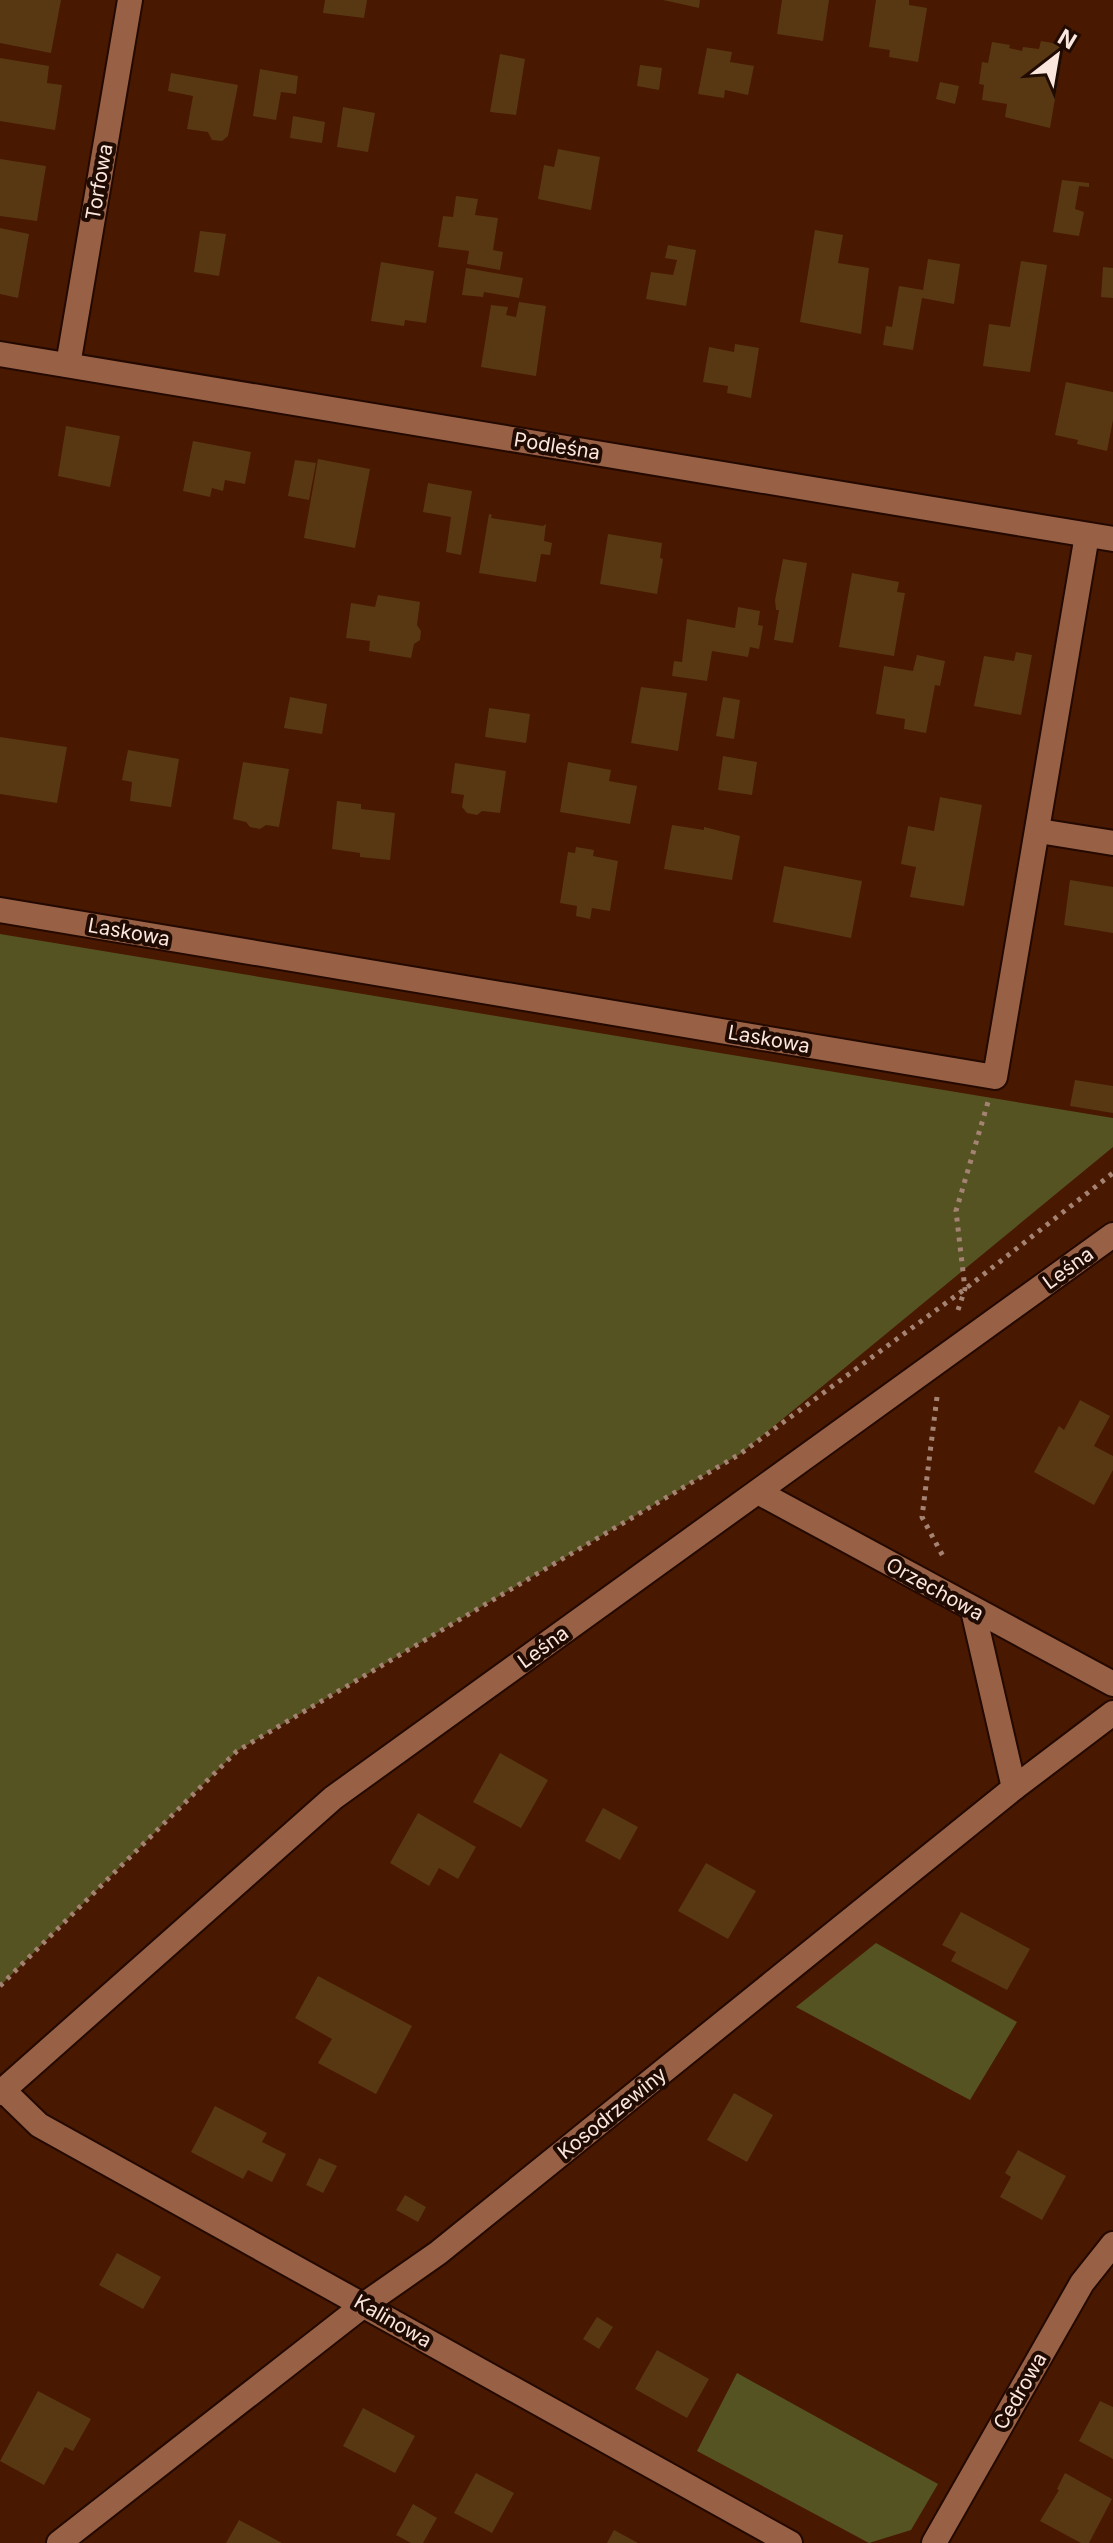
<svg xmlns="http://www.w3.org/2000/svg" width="1113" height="2543" font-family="Inter,sans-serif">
	<rect width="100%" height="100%" fill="#481800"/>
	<g fill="#565323">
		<polygon points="0,934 1113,1118 1113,1147 740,1454 237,1751 0,1986"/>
		<polygon points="876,1943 1017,2022 970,2100 796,2007"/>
		<polygon points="737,2373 938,2484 911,2530 869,2543 697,2451"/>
	</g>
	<g fill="#583812">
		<polygon points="0,0 61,0 51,53 0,43"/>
		<polygon points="325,0 367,0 364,18 323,13"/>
		<polygon points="663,0 700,0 699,8"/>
		<polygon points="782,0 829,0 823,41 777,34"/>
		<polygon points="876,0 909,0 909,5 927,8 918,62 889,57 890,50 869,47"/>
		<polygon points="1041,41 1064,45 1050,128 1005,117 1007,104 982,100 984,85 979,84 982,62 988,63 992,42 1010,45 1009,48 1022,51 1023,47 1039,49"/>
		<polygon points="707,48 732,52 730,62 754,66 748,95 725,90 724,98 698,94"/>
		<polygon points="500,54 525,59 516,115 490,112"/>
		<polygon points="0,58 49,66 47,83 62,85 55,130 0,121"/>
		<polygon points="640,65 662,68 659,90 637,86"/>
		<polygon points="260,69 298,76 296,94 281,92 276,120 253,116"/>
		<polygon points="171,73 238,85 228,136 222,141 212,140 208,132 187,129 193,96 168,91"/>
		<polygon points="940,82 959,86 955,104 936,99"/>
		<polygon points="343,107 375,113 368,152 337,147"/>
		<polygon points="293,116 325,122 322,143 290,138"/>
		<polygon points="558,149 600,157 591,210 538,199 544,165 554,167"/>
		<polygon points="0,159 46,166 37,221 0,216"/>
		<polygon points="1062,180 1089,183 1089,187 1079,186 1075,209 1084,212 1079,236 1053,232"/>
		<polygon points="456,196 478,199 475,215 498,218 493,250 503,252 500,270 467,264 469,251 438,247 443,216 453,217"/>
		<polygon points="0,228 29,234 18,298 0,294"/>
		<polygon points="815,230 843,235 838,263 869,268 861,334 800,322"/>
		<polygon points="200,231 226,234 219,276 194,272"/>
		<polygon points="668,245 696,250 686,306 646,299 651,272 673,275 677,260 665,258"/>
		<polygon points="928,259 960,264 954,304 922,298 913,350 883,345 886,326 892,327 899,286 923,290"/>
		<polygon points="1021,261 1047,265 1030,372 983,366 989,324 1010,327"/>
		<polygon points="381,262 434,271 426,323 405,320 404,326 371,321"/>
		<polygon points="1103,267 1113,268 1113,298 1101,297"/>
		<polygon points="466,268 523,278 519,298 484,292 483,297 462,295"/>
		<polygon points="519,302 546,306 536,376 481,367 491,305 508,307 506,315 516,317"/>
		<polygon points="735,344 759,348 751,398 727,393 728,386 703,382 709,347 734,352"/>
		<polygon points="1066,382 1113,392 1113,420 1107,451 1077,444 1078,440 1055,435"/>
		<polygon points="66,426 120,436 110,487 58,476"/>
		<polygon points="193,441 251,452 245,484 225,480 223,491 212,488 210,497 183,491"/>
		<polygon points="318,459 370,469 355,548 304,538"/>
		<polygon points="295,460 316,463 309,500 288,496"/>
		<polygon points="428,483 472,491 461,555 446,552 451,517 423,512"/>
		<polygon points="489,514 492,515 491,518 543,526 546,524 544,541 552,543 550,555 541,554 536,582 479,573"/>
		<polygon points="608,534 662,543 660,558 663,559 657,594 600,584"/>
		<polygon points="783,559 807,563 793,643 774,640 779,610 776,610 775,600"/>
		<polygon points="852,573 899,582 897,592 905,593 894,656 839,647"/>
		<polygon points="378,595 420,602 417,625 421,631 420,640 414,644 411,658 369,651 370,641 346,638 351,603 375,607"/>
		<polygon points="738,607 760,611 758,625 763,626 759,649 750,647 748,657 712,651 707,681 672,676 674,661 682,662 687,619 735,628"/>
		<polygon points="1016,652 1032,655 1021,715 974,706 984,656 1014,661"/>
		<polygon points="917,655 945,661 940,686 935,685 926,733 904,729 905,719 876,714 884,666 913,671"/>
		<polygon points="641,687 687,693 678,751 631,743"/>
		<polygon points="290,697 327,704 322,734 284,728"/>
		<polygon points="723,697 740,700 734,739 716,736"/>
		<polygon points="489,708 530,714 526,743 485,737"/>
		<polygon points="0,737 67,747 57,803 0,794"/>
		<polygon points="128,750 179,759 171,807 130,801 132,782 122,780"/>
		<polygon points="723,756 757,762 752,795 718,790"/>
		<polygon points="243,762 289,769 279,827 266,825 260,829 250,827 246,822 233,819"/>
		<polygon points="568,762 611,770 609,781 637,786 630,824 560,812"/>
		<polygon points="455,763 506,771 500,813 482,811 477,815 467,813 462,807 464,795 451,793"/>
		<polygon points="940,797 982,805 964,906 910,897 916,867 901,864 908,826 934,831"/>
		<polygon points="337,801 361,804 361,809 395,813 390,860 360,857 360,853 332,849"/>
		<polygon points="672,825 704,830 704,827 740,836 732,880 664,869"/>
		<polygon points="576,847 594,850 593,856 618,861 610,911 592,908 590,919 576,916 577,906 560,903 568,852 575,853"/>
		<polygon points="784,866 862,881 851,938 773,922"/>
		<polygon points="1070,880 1113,887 1113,933 1064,925"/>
		<polygon points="1075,1080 1113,1086 1113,1113 1070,1106"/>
		<polygon points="1080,1400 1110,1416 1094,1446 1113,1456 1113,1470 1094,1505 1034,1472 1059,1426 1064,1430"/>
		<polygon points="500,1753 548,1780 521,1828 473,1802"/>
		<polygon points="603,1808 638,1827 620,1860 585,1841"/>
		<polygon points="418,1813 476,1847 458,1879 439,1868 429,1886 390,1863"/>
		<polygon points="706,1863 756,1891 728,1939 678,1911"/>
		<polygon points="961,1912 1030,1949 1007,1990 951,1961 956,1952 942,1945"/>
		<polygon points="318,1976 412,2026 376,2094 318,2063 332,2039 295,2018"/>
		<polygon points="734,2093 773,2115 747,2162 707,2140"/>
		<polygon points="215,2106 267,2133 262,2142 286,2154 272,2182 248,2170 243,2179 191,2152"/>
		<polygon points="1018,2150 1066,2176 1042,2220 1000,2197 1011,2177 1005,2173"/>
		<polygon points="319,2158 337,2166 323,2193 306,2185"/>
		<polygon points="405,2195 426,2207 418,2222 396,2210"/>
		<polygon points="117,2253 161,2277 143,2309 99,2285"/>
		<polygon points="597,2317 613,2327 599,2349 583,2339"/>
		<polygon points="657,2350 709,2379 687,2418 635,2389"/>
		<polygon points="38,2391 91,2419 73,2451 65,2447 44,2485 0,2461"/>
		<polygon points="1100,2401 1113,2407 1113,2459 1079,2441"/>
		<polygon points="363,2408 415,2436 395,2473 343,2446"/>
		<polygon points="476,2473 514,2493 492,2533 454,2513"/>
		<polygon points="1065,2473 1112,2499 1089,2543 1081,2543 1040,2521 1059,2490 1057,2489"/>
		<polygon points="413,2504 437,2518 423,2543 411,2543 396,2535"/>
		<polygon points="239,2520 282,2543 226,2543"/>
		<polygon points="614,2530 638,2543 607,2543"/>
	</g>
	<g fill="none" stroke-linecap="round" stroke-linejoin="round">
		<defs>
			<g id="minor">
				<polyline points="0,354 1113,539"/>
				<polyline points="68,365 130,0"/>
				<polyline points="1039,831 1113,843"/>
				<polyline points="0,910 995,1077 1087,535"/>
				<polyline points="758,1492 1113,1684"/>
				<polyline points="1014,1788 1113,1713"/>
				<path d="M3 2090 39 2125C290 2263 539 2405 790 2543"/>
				<polyline points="0,2093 333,1798 1113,1235"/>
				<polyline points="59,2543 365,2304 438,2253 1014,1788 973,1610"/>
				<polyline points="934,2543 1082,2283 1113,2244"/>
			</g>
		</defs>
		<use href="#minor" stroke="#230900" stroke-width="28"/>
		<g stroke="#a48373" stroke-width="5" stroke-dasharray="4 6" stroke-linecap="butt">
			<polyline points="958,1310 965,1289 956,1211 988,1102"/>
			<polyline points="937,1397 922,1517 945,1560"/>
			<polyline points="0,1986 237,1751 740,1454 965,1289 1113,1173"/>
		</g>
		<use href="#minor" stroke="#986146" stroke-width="24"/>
	</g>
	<g text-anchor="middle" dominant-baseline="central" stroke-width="8" stroke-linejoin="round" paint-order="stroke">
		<g font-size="20" fill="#fbe7de" stroke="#200b03">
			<text transform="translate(99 182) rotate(-80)">Torfowa</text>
			<text transform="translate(557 446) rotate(9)">Podleśna</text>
			<text transform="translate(129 932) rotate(10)">Laskowa</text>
			<text transform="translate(769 1039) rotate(10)">Laskowa</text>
			<text transform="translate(1068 1268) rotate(-36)">Leśna</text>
			<text transform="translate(935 1589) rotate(29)">Orzechowa</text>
			<text transform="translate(543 1647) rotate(-36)">Leśna</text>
			<text transform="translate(612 2113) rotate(-39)">Kosodrzewiny</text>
			<text transform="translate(393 2321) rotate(30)">Kalinowa</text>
			<text transform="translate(1020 2391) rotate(-60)">Cedrowa</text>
		</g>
	</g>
	<g transform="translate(1057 56) rotate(31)" stroke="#200b03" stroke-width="6" paint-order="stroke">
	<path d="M0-6L14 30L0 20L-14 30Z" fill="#fbe7de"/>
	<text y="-12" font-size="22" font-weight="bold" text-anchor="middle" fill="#fbe7de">N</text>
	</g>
</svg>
